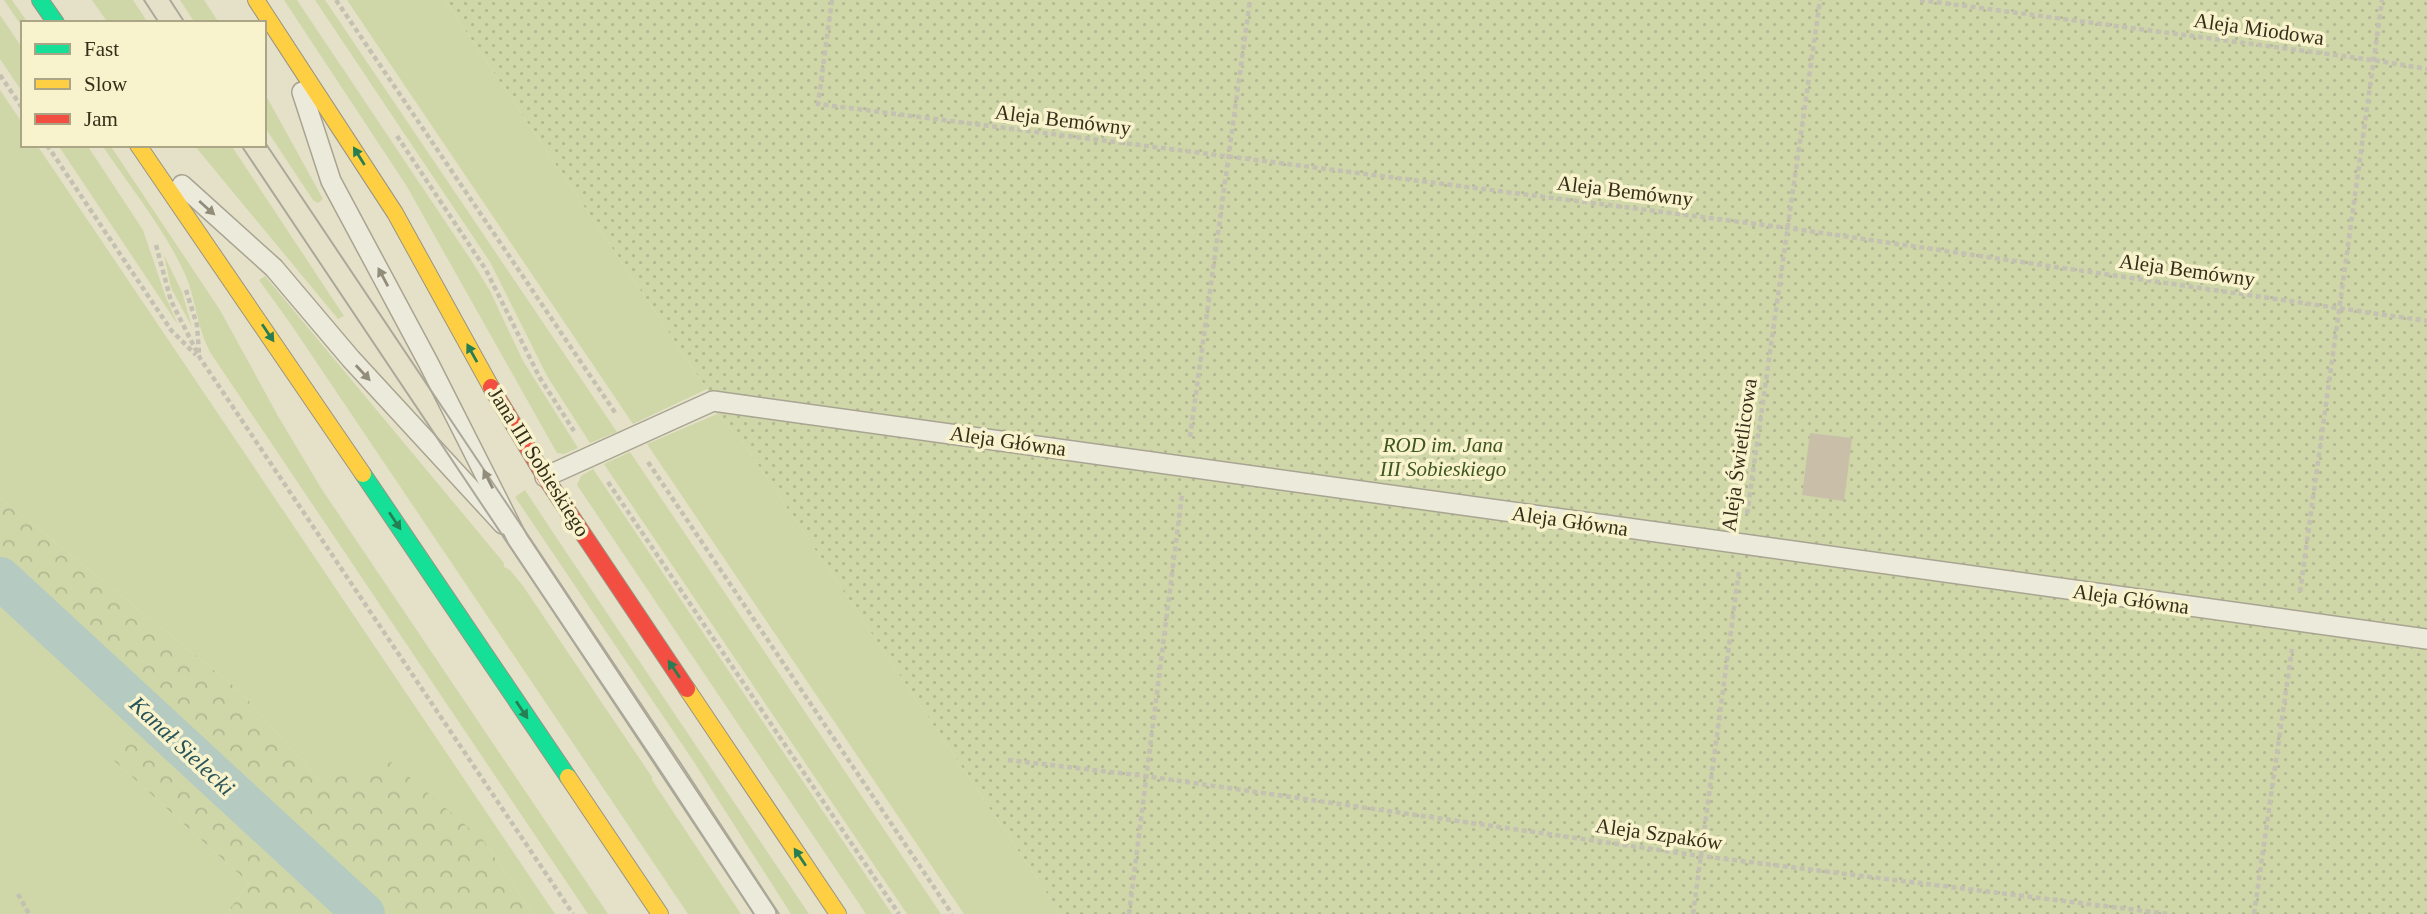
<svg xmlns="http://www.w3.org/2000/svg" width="2427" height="914" font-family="'Times New Roman',serif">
	<defs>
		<pattern id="forest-crowns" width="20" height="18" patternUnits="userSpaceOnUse" patternTransform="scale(1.75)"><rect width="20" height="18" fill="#cfd7a9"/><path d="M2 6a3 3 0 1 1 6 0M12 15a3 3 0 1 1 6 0" fill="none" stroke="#b2b991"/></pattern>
		<pattern id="park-dots" width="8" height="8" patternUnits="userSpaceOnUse" patternTransform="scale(1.75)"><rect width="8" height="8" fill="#cfd7a9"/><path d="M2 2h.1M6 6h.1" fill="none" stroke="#b2b991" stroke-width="1.8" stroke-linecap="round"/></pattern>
	</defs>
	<rect width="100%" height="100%" fill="#e5e1c8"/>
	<g fill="#cfd7a9">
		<polygon points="4,0 12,0 28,23 23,23 23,28"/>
		<polygon points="92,0 133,0 148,23 108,23"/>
		<polygon points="180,0 204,0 219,23 195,23"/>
		<polygon points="284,0 297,0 471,260 490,291 523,361 578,448 564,454 557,453 406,185"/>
		<polygon points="315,0 325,0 617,432 590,443 547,376 490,262"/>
		<polygon points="347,0 445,0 707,389 633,424"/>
		<polygon points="0,15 23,49 23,93 0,59"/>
		<polygon points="0,90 23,124 23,145 37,145 555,914 532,914 484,841 320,782 240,691 0,498"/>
		<polygon points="264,92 323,199 318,203 313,200 264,126"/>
		<polygon points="58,145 87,145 143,230 165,295 178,325"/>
		<path d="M102 145H110L220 310 278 416 321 488 608 914H588L210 352C197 328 196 299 185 274 164 228 130 187 102 145Z"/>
		<polygon points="194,145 231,145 344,316 338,319"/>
		<polygon points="164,255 182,292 192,327 171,288"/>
		<polygon points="265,276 504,563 504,567 510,570 523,586 652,777 652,780 741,914 688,914 290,323 259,280"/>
		<polygon points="717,414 742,441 1061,914 964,914 647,444"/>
		<polygon points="630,452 941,914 907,914 604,464"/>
		<polygon points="593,469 892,914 866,914 577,485 581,476"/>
		<polygon points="525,490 554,534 809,914 791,914 692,759 515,497"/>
		<polygon points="0,602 135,721 111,758 249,883 226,914 0,914"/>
	</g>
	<polygon fill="url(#forest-crowns)" points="0,498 240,691 320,782 392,762 484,841 532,914 226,914 249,883 111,758 134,720 0,602"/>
	<polygon fill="url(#park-dots)" points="445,0 2427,0 2427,914 1061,914 742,441 717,414 707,389"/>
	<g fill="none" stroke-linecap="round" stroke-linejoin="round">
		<polyline stroke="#b5cbc1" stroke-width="42" points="0,578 364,914"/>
	</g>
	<polygon fill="#c9bfa8" points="1810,433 1852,438 1844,501 1802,495"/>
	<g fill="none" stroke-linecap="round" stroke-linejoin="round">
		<defs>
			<g id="lane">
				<polyline points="302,92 331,181 428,362 518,540 766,914"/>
				<polyline points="182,185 274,268 351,359 503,524"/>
				<polyline points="545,477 713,401 2427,639"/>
			</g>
			<g id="fast">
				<polyline points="40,0 56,23"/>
				<polyline points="363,474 568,777"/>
			</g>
			<g id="slow">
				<polyline points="256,0 395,213 491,387"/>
				<polyline points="138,145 363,474"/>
				<polyline points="687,689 838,914"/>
				<polyline points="568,777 660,914"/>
			</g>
			<polyline id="jam" points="491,387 545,477 687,689"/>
		</defs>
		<use href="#lane" stroke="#a9a492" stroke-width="22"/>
		<use href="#fast" stroke="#999482" stroke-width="18"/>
		<use href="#slow" stroke="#999482" stroke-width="18"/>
		<use href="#jam" stroke="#999482" stroke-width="18"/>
		<g stroke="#c4c1b2" stroke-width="4.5" stroke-dasharray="5 3.5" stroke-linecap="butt">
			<polyline points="336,0 616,414"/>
			<polyline points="832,0 818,104 1788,228 2427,321"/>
			<polyline points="1920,0 2373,60 2427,69"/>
			<polyline points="0,75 23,109"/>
			<polyline points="397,136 486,270 540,378 574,431"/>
			<polyline points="47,145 171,330 196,355"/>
			<polyline points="156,245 171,301 200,358 573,914"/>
			<polyline points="186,290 197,325 199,353"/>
			<polyline points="1190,437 1250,0"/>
			<polyline points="648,462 952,914"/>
			<polyline points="608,482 899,914"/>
			<polyline points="1747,514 1820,0"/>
			<polyline points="2300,592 2382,0"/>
			<polyline points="1008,760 1145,776 1701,856 2169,914"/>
			<polyline points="18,894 29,914"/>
			<polyline points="1129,914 1182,495"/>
			<polyline points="1693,914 1739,571"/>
			<polyline points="2254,914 2292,649"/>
		</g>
		<use href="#lane" stroke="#eceada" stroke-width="19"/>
		<use href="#fast" stroke="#16e098" stroke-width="16"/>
		<use href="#slow" stroke="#ffcf43" stroke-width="16"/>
		<use href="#jam" stroke="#f24e42" stroke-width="16"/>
		<g stroke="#aba89b" stroke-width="2">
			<polyline points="144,0 159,23"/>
			<polyline points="170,0 185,23"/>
			<polyline points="264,141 681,764 779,914"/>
			<polyline points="241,145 663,775 754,914"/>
		</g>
	</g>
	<defs><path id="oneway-solid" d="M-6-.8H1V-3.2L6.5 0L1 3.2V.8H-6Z" transform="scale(1.75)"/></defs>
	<g fill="#287e53">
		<use href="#oneway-solid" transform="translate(359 156) rotate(-122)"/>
		<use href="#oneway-solid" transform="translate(268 333) rotate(56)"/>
		<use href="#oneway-solid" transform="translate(472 353) rotate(-119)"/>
		<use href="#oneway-solid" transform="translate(395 521) rotate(56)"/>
		<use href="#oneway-solid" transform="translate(674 669) rotate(-124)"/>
		<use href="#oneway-solid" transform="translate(522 710) rotate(56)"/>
		<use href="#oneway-solid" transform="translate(800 857) rotate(-124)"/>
	</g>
	<g fill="#928c7a">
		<use href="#oneway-solid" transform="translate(207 208) rotate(42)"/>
		<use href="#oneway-solid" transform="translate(383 277) rotate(-118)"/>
		<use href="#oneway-solid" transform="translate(363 373) rotate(47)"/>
		<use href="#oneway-solid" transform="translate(488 479) rotate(-117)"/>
	</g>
	<g text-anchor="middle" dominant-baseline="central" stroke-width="7" stroke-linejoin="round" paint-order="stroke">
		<g font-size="21" fill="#372e1a" stroke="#f8f3cc">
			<text transform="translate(2259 29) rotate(8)">Aleja Miodowa</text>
			<text transform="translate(1063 120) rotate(7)">Aleja Bemówny</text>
			<text transform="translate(1625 191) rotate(7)">Aleja Bemówny</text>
			<text transform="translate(2187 270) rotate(8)">Aleja Bemówny</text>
			<text transform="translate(1008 441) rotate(8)">Aleja Główna</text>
			<text transform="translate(1739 455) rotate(-82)">Aleja Świetlicowa</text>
			<text transform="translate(539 462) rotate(58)">Jana III Sobieskiego</text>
			<text transform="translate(1570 521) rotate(8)">Aleja Główna</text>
			<text transform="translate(2131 599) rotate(8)">Aleja Główna</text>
			<text transform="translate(1659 834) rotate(8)">Aleja Szpaków</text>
		</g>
		<g font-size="21" font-style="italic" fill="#3e561f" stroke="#f8f3cc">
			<text x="1443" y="445">ROD im. Jana<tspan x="1443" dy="24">III Sobieskiego</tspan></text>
		</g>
		<g font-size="23" font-style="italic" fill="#285359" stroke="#f8f3cc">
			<text transform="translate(182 746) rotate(43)">Kanał Sielecki</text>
		</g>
	</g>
	<rect x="21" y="21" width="245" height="126" fill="#f8f3cc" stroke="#aba485" stroke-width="2"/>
	<rect x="35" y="44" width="35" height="10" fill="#16e098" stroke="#aba485" stroke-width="2"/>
	<text x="84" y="56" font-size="21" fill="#372e1a">Fast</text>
	<rect x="35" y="79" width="35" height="10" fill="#ffcf43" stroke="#aba485" stroke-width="2"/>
	<text x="84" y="91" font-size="21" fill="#372e1a">Slow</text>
	<rect x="35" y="114" width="35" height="10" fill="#f24e42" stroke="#aba485" stroke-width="2"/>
	<text x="84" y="126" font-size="21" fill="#372e1a">Jam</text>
</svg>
